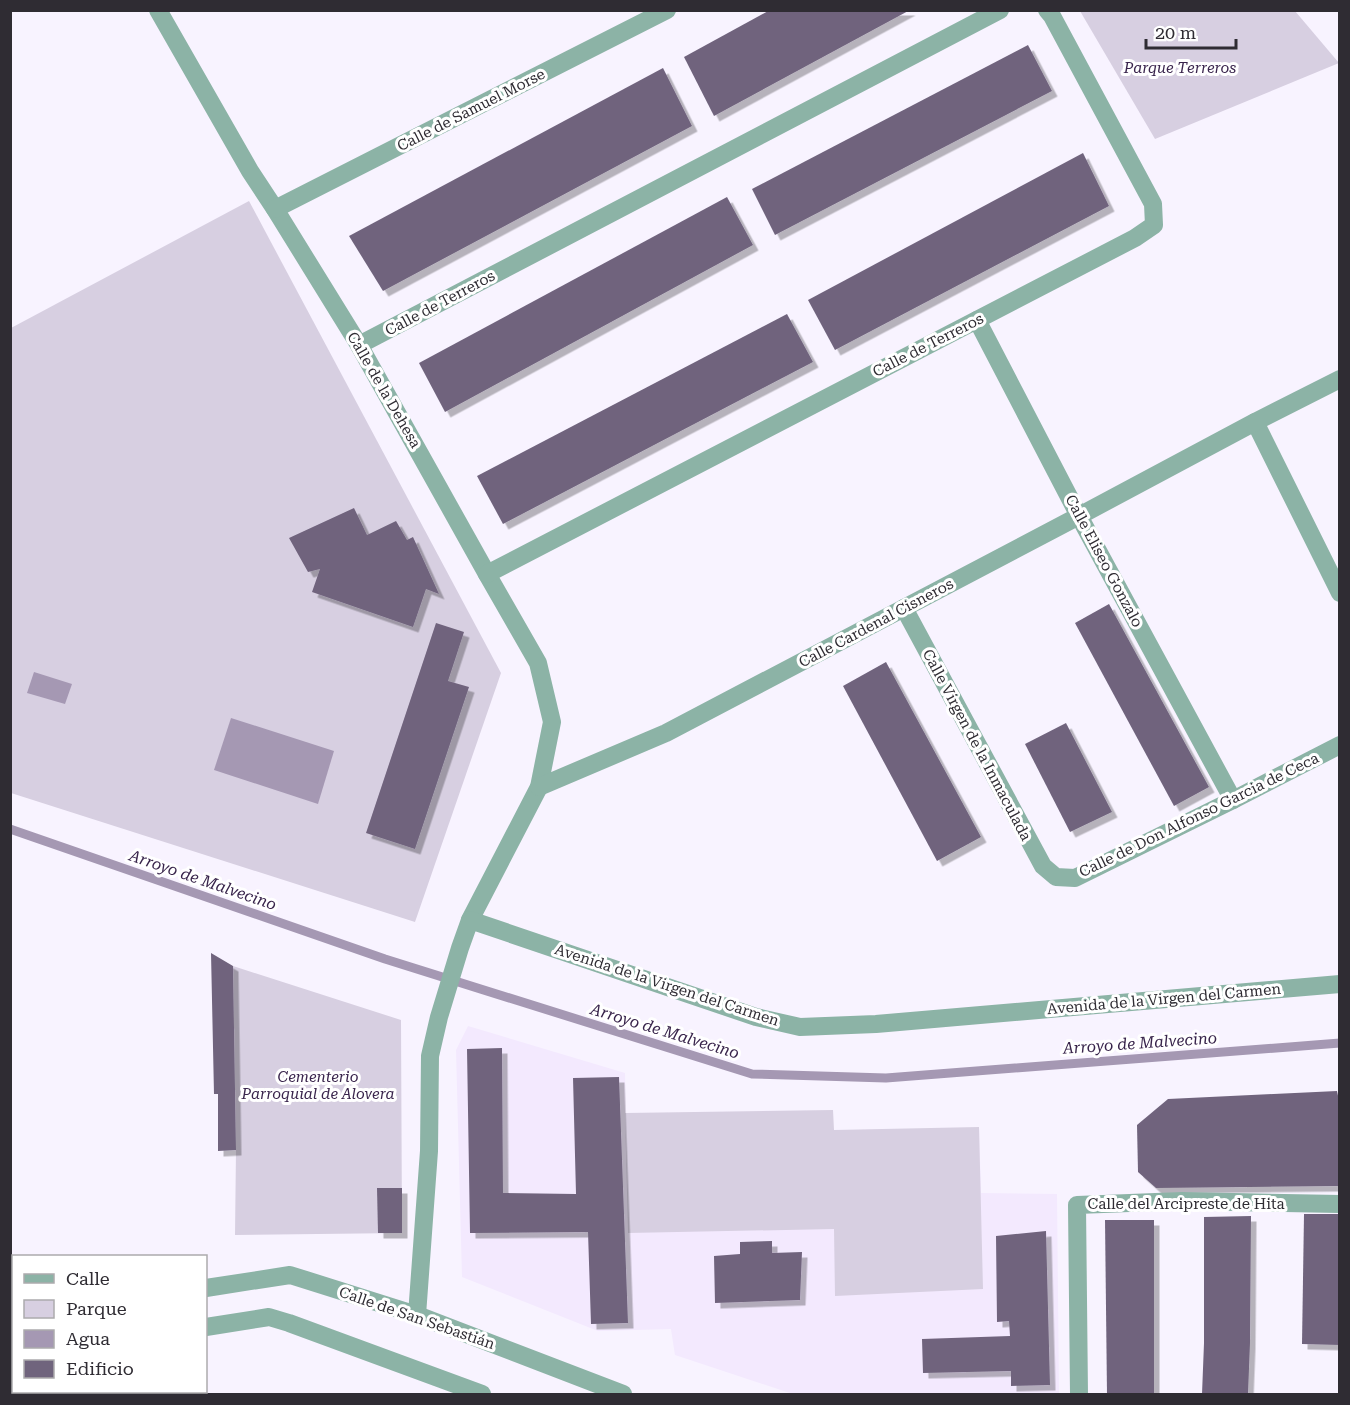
<svg xmlns="http://www.w3.org/2000/svg" width="1350" height="1405" font-family="'Roboto Serif',serif">
	<defs>
		<filter id="shadow"><feDropShadow dx="5.5" dy="5.5" stdDeviation="0" flood-color="#0004"/></filter>
	</defs>
	<rect width="100%" height="100%" fill="#f8f3ff"/>
	<polygon fill="#f3e9fe" points="468,1026 625,1073 628,1233 979,1127 981,1193 1057,1194 1059,1394 793,1394 675,1355 671,1329 598,1331 462,1277 456,1050"/>
	<g fill="#d7cfe1">
		<polygon points="1080,11 1295,11 1339,63 1155,139"/>
		<polygon points="249,201 501,673 415,922 11,793 11,328"/>
		<polygon points="233,966 401,1020 402,1233 235,1235 236,1150"/>
		<polygon points="833,1110 834,1130 979,1127 983,1289 835,1296 834,1229 628,1233 625,1113"/>
	</g>
	<g fill="#a598b3">
		<polygon points="34,672 72,684 65,704 27,693"/>
		<polygon points="231,718 334,751 318,804 214,770"/>
	</g>
	<g fill="none" stroke-linecap="round" stroke-linejoin="round">
		<polyline stroke="#a598b3" stroke-width="9" points="10,829 385,959 752,1074 886,1078 1340,1043"/>
	</g>
	<g fill="#70647d" filter="url(#shadow)">
		<polygon points="770,10 910,10 714,116 684,57"/>
		<polygon points="1028,45 1052,91 775,235 752,189"/>
		<polygon points="663,68 692,126 383,291 349,236"/>
		<polygon points="1083,153 1109,206 835,350 808,300"/>
		<polygon points="727,197 753,245 445,412 419,363"/>
		<polygon points="787,314 813,362 503,524 477,476"/>
		<polygon points="354,508 367,535 396,521 407,540 413,537 439,594 426,589 413,627 312,592 320,569 308,572 289,538"/>
		<polygon points="1109,604 1209,787 1174,806 1075,623"/>
		<polygon points="436,623 464,632 448,681 469,687 415,849 366,833"/>
		<polygon points="886,662 981,837 937,861 843,686"/>
		<polygon points="1066,723 1112,812 1070,832 1025,744"/>
		<polygon points="211,953 233,966 236,1150 218,1151 218,1094 214,1094"/>
		<polygon points="502,1048 503,1193 576,1194 573,1078 619,1077 628,1323 591,1324 588,1232 470,1233 467,1049"/>
		<polygon points="1337,1091 1340,1105 1340,1186 1156,1188 1138,1172 1137,1125 1168,1099"/>
		<polygon points="377,1188 402,1188 402,1233 378,1233"/>
		<polygon points="1304,1214 1340,1214 1340,1345 1302,1344"/>
		<polygon points="1251,1216 1250,1343 1248,1394 1202,1394 1204,1343 1204,1217"/>
		<polygon points="1105,1220 1154,1220 1154,1394 1107,1394"/>
		<polygon points="1046,1231 1050,1385 1011,1386 1011,1371 923,1373 922,1339 1010,1336 1009,1321 997,1322 996,1236"/>
		<polygon points="772,1241 772,1253 802,1252 800,1300 715,1303 714,1256 740,1254 740,1242"/>
	</g>
	<g fill="none" stroke-linecap="round" stroke-linejoin="round">
		<g stroke="#8cb3a6" stroke-width="18">
			<polyline points="158,10 250,171 275,209 359,345 487,574 538,663 552,722 539,787 470,920"/>
			<polyline points="275,209 667,10"/>
			<polyline points="977,320 1079,516 1233,800"/>
			<polyline points="359,345 1000,10"/>
			<polyline points="1255,422 1340,593"/>
			<polyline points="487,574 1135,238 1154,225 1153,204 1052,16 1047,10"/>
			<polyline points="904,608 1043,866 1056,877 1075,878 1233,800 1340,745"/>
			<polyline points="539,787 666,733 1079,516 1255,422 1340,379"/>
			<polyline points="206,1288 290,1275 417,1315 623,1394"/>
			<polyline points="417,1315 429,1151 430,1056 439,1017 460,948 470,920 756,1017 800,1027 876,1024 1340,984"/>
			<polyline points="10,1318 14,1318"/>
			<polyline points="206,1327 269,1317 289,1323 482,1394"/>
			<polyline points="10,1360 14,1360"/>
			<polyline points="1079,1394 1077,1205 1182,1201 1340,1204"/>
		</g>
	</g>
	<g text-anchor="middle" dominant-baseline="central" stroke-width="6" stroke-linejoin="round" paint-order="stroke">
		<g font-size="15" font-style="italic" fill="#39244c" stroke="#fff">
			<text x="1180" y="68">Parque Terreros</text>
			<text x="318" y="1077">Cementerio<tspan x="318" dy="17">Parroquial de Alovera</tspan></text>
		</g>
		<g font-size="15" fill="#2f2c33" stroke="#fff">
			<text transform="translate(471 110) rotate(-27)">Calle de Samuel Morse</text>
			<text transform="translate(440 303) rotate(-28)">Calle de Terreros</text>
			<text transform="translate(928 345) rotate(-27)">Calle de Terreros</text>
			<text transform="translate(384 390) rotate(60)">Calle de la Dehesa</text>
			<text transform="translate(1104 561) rotate(62)">Calle Eliseo Gonzalo</text>
			<text transform="translate(876 623) rotate(-28)">Calle Cardenal Cisneros</text>
			<text transform="translate(977 745) rotate(62)">Calle Virgen de la Inmaculada</text>
			<text transform="translate(1199 815) rotate(-26)">Calle de Don Alfonso Garcia de Ceca</text>
			<text transform="translate(667 985) rotate(18)">Avenida de la Virgen del Carmen</text>
			<text transform="translate(1164 999) rotate(-5)">Avenida de la Virgen del Carmen</text>
			<text x="1186" y="1204">Calle del Arcipreste de Hita</text>
			<text transform="translate(417 1318) rotate(19)">Calle de San Sebastián</text>
		</g>
		<g font-size="16" font-style="italic" fill="#38244b" stroke="#fff">
			<text transform="translate(203 880) rotate(19)">Arroyo de Malvecino</text>
			<text transform="translate(665 1031) rotate(17)">Arroyo de Malvecino</text>
			<text transform="translate(1140 1043) rotate(-4)">Arroyo de Malvecino</text>
		</g>
	</g>
	<rect width="1350" height="1405" fill="none" stroke="#2f2c33" stroke-width="24"/>
	<rect x="12" y="1255" width="195" height="138" fill="#ffffff" stroke="#acabad" stroke-width="1.5"/>
	<rect x="24" y="1274" width="30" height="9" fill="#8cb3a6" stroke="#acabad" stroke-width="1.5"/>
	<text x="66" y="1285" font-size="18" fill="#2f2c33">Calle</text>
	<rect x="24" y="1300" width="30" height="18" fill="#d7cfe1" stroke="#acabad" stroke-width="1.5"/>
	<text x="66" y="1315" font-size="18" fill="#2f2c33">Parque</text>
	<rect x="24" y="1330" width="30" height="18" fill="#a598b3" stroke="#acabad" stroke-width="1.5"/>
	<text x="66" y="1345" font-size="18" fill="#2f2c33">Agua</text>
	<rect x="24" y="1360" width="30" height="18" fill="#70647d" stroke="#acabad" stroke-width="1.5"/>
	<text x="66" y="1375" font-size="18" fill="#2f2c33">Edificio</text>
	<path d="M1146 39v9h90v-9" fill="none" stroke="#2f2c33" stroke-width="3"/>
	<text x="1155" y="39" font-size="18" fill="#2f2c33" stroke="#ffffff" stroke-width="4.5" paint-order="stroke">20 m</text>
</svg>
